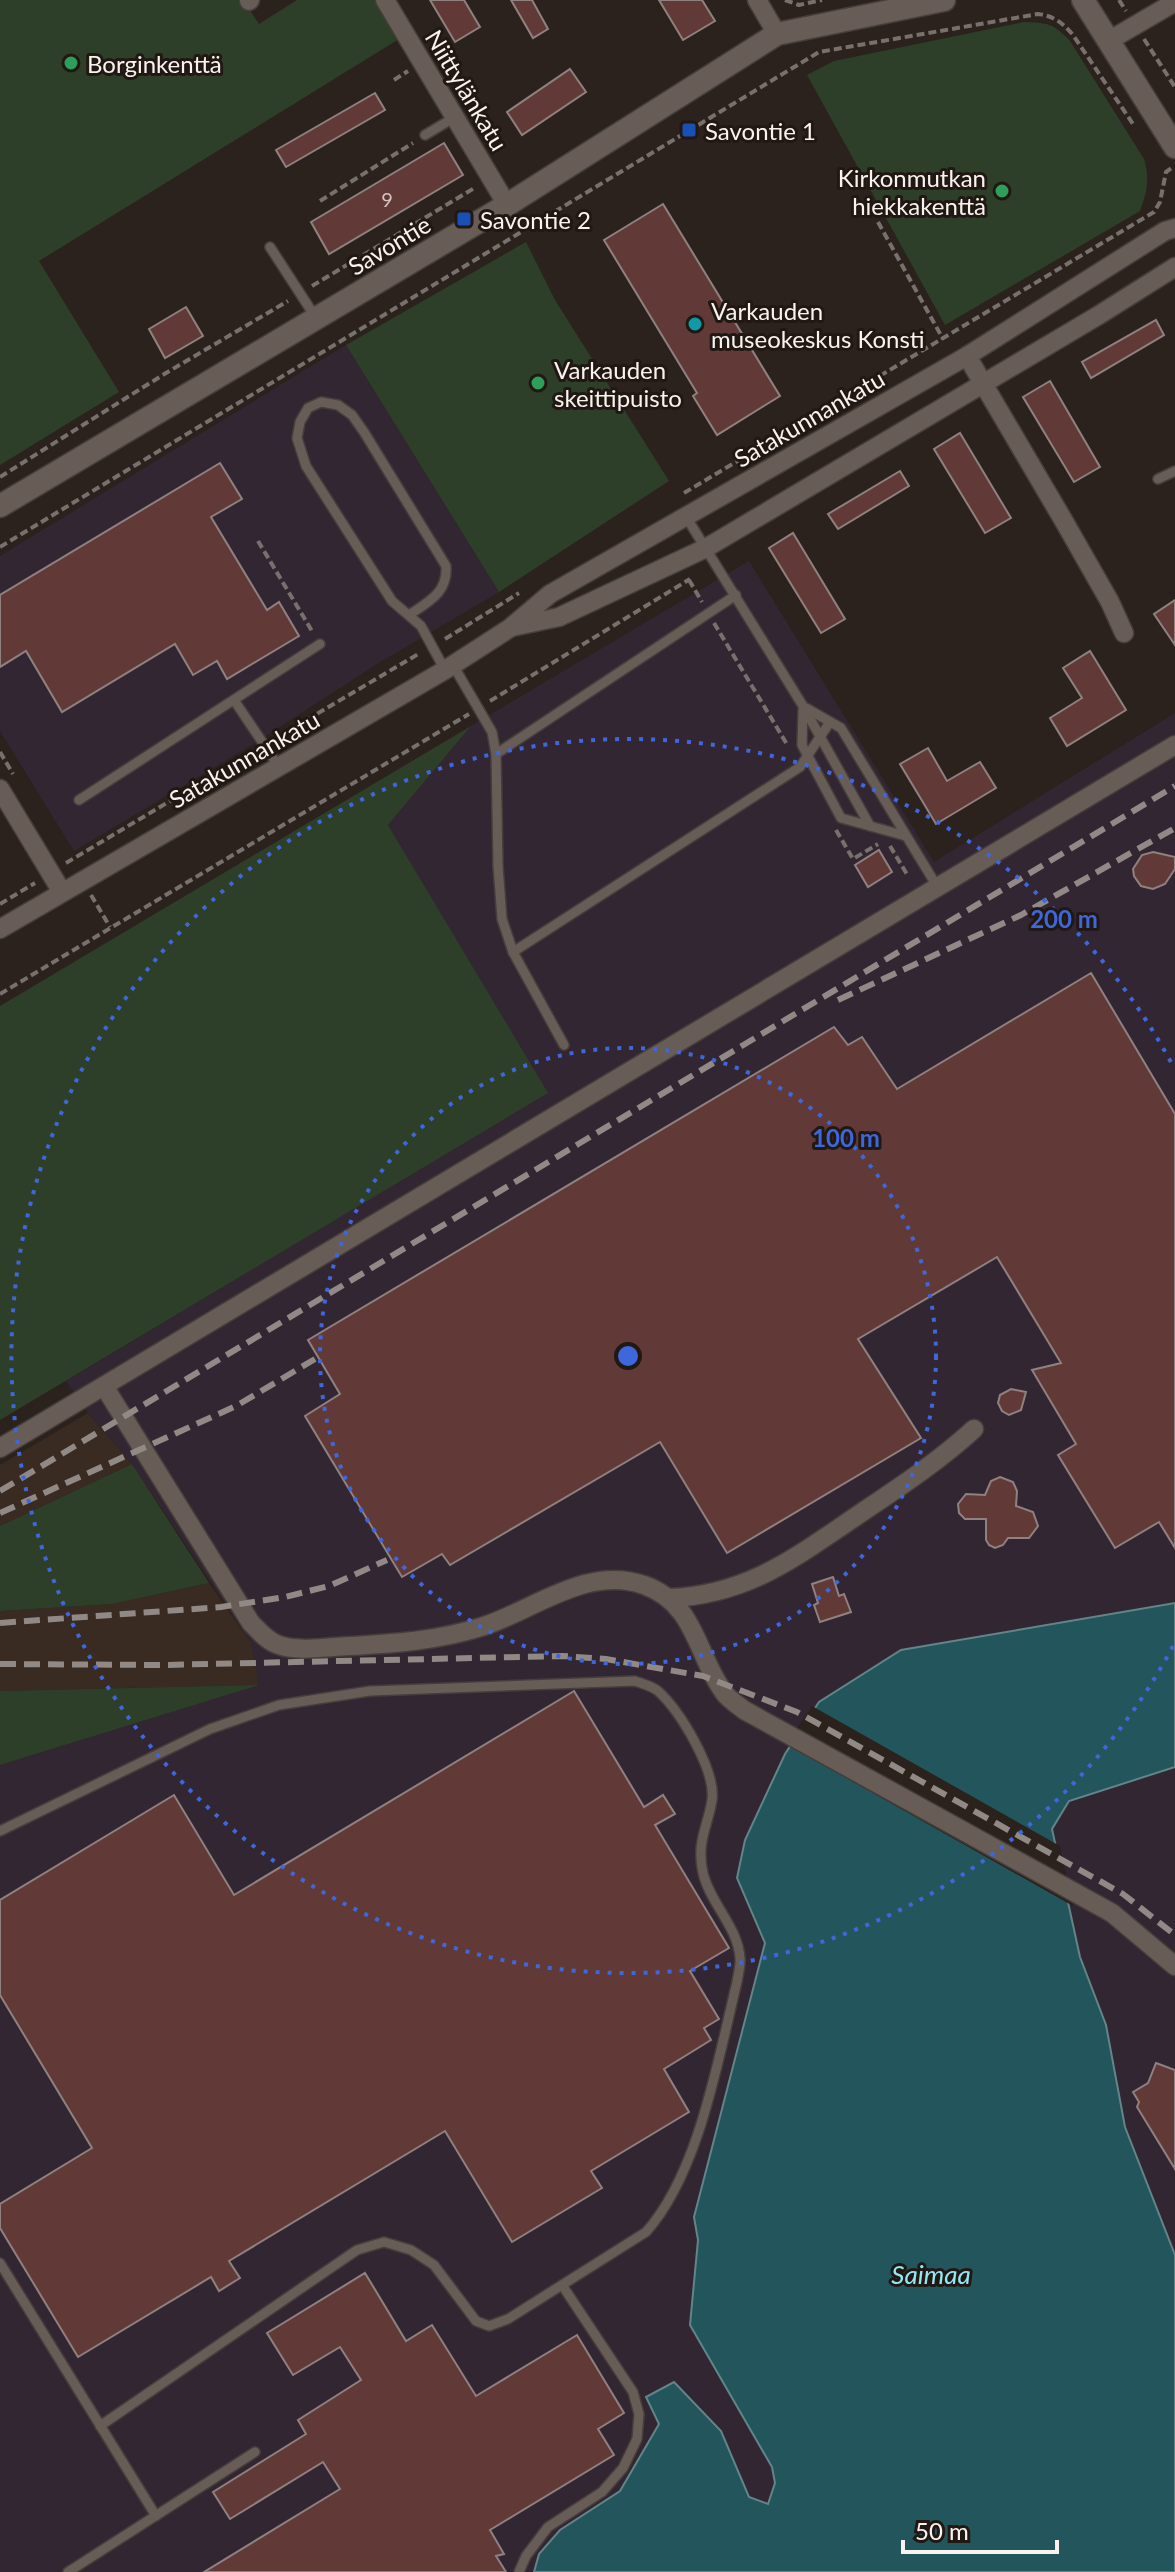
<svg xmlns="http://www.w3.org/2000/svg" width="1175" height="2572" font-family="Lato,sans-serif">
	<rect width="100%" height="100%" fill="#2b221d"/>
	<g fill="#332633">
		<polygon points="346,345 499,592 377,664 250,746 74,851 0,731 0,556"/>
		<polygon points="749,561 934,862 1175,713 1175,1603 901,1650 737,1878 765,1943 694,2217 698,2240 690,2325 772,2467 775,2483 768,2504 749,2497 721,2431 659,2424 620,2491 560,2530 539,2554 534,2572 0,2572 0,1765 259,1685 251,1643 132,1464 88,1413 66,1381 547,1093 388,825 471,726"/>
		<polygon points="1175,1767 1175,2255 1125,2127 1106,2025 1080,1957 1052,1829 1069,1801"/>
	</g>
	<g fill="#392a22">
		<polygon points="88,1413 132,1464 0,1526 0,1465"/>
		<polygon points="209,1583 251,1643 259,1685 0,1691 0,1611 112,1604"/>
	</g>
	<g fill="#2d3f29">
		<polygon points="0,0 243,0 259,24 297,0 375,0 399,39 39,261 119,392 0,465"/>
		<path d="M1024 22C1048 23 1053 23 1070 41L1144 159C1150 178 1147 192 1140 211L945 325 807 75 834 61Z"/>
		<polygon points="526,242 555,300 669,481 499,592 346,345"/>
		<polygon points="471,726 388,825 548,1093 0,1420 0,1006"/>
		<polygon points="132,1464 209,1583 112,1604 0,1611 0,1526"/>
		<polygon points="259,1685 0,1765 0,1691"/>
	</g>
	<polygon fill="#22565c" stroke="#628588" stroke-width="2" points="1175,1603 1175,1767 1069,1801 1052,1829 1080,1957 1106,2025 1125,2127 1175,2255 1175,2572 534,2572 539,2554 560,2530 620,2491 659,2424 646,2397 674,2382 721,2431 749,2497 768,2504 775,2483 772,2467 690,2325 698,2240 694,2217 765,1943 737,1878 745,1840 785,1754 819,1702 901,1650"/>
	<polygon fill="#2b221d" points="812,1706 1060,1846 1073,1906 786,1744"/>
	<g fill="#613a37" stroke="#8f8180" stroke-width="2">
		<polygon points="430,0 464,0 480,27 455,42"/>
		<polygon points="511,0 532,0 548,29 533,38"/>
		<polygon points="659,0 702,0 715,21 683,40"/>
		<polygon points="570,69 586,92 522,135 507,112"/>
		<polygon points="375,93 385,110 286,167 276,150"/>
		<polygon points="444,143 463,175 329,254 311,222"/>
		<polygon points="663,204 780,396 717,435 693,396 697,393 604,240"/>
		<polygon points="186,307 203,336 165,358 149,329"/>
		<polygon points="1156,320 1164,335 1091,378 1082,362"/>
		<polygon points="1050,381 1100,467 1074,482 1023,397"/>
		<polygon points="960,433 1011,518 985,533 934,449"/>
		<polygon points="220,463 242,499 211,517 267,610 279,602 299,636 227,679 217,661 193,675 175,644 62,712 26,651 0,667 0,595"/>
		<polygon points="900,471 909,486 838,529 828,514"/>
		<polygon points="793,533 845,619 821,633 769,548"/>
		<polygon points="1175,600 1175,645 1154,614"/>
		<polygon points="1090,651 1126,710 1067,746 1050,718 1082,698 1063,668"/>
		<polygon points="928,748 947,781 980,762 996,788 936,824 900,764"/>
		<polygon points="879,850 892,872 868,887 855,865"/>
		<polygon points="1153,852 1175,857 1175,869 1165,884 1153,889 1141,886 1134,876 1133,869 1142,855"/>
		<polygon points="1091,973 1175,1114 1175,1548 1159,1522 1115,1548 1058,1455 1076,1444 1032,1370 1061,1363 997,1257 858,1339 921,1438 727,1553 660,1442 450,1565 442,1554 402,1577 305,1416 340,1394 308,1340 834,1027 848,1045 862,1037 897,1089"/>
		<polygon points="1011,1389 1026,1392 1021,1410 1009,1415 1002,1411 998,1403 1000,1395"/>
		<polygon points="1000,1477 1013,1482 1017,1491 1016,1506 1033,1512 1038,1526 1029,1538 1008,1538 1003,1545 995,1548 989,1545 986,1540 986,1519 965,1519 959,1513 958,1504 966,1494 985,1495 991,1481"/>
		<polygon points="833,1577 839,1596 844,1594 851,1612 820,1622 814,1605 818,1603 812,1584"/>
		<polygon points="574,1691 644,1807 663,1795 675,1814 655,1825 729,1948 690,1971 719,2019 704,2028 711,2040 664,2069 689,2112 591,2171 602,2188 512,2242 445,2131 229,2261 240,2278 219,2291 211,2277 78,2357 0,2228 0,2204 92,2148 0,1995 0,1900 174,1795 234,1895"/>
		<polygon points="1156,2063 1175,2070 1175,2169 1137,2107 1139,2102 1133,2092 1148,2083"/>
		<polygon points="365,2273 406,2341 432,2325 476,2396 577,2335 624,2413 598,2429 614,2455 490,2530 504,2554 496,2556 506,2572 204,2572 340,2489 323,2462 230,2519 213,2492 306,2434 298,2420 361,2380 340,2347 293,2375 267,2333"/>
	</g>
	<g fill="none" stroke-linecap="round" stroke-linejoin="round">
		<defs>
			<g id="service">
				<polyline points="425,135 455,117"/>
				<polyline points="270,247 316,318"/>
				<polyline points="1158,479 1175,471"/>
				<polyline points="685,515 803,706 870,826"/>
				<path d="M409 615C428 602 448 593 446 566L364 432 352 415 338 405 321 402 308 408 300 422 297 438 306 466 392 601 421 626 445 670"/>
				<polyline points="453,665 492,732 496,754 498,866 502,919 513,952 564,1045"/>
				<polyline points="234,700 279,767"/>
				<polyline points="806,708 841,728 938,888"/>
				<polyline points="803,710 802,745 841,818 906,836"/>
				<polyline points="496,754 736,595"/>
				<polyline points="79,800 320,644"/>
				<polyline points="513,952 800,767 830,722"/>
				<path d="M0 1831 210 1729 279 1705 370 1691 635 1681C643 1684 652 1686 658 1691 680 1711 716 1770 712 1800 708 1826 696 1842 703 1873 710 1903 738 1927 740 1958 741 1965 738 1974 737 1982 718 2059 699 2173 646 2232L508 2319 489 2326 476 2321 434 2265 411 2250 384 2242 357 2250 100 2426"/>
				<polyline points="0,2263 156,2516"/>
				<polyline points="68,2572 255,2452"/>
				<polyline points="519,2572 526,2556 548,2527 602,2492 623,2468 637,2439 639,2414 633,2392 562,2285"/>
			</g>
			<g id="minor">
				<polyline points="385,0 507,205"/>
				<polyline points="757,0 777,34"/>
				<polyline points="249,1 250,0"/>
				<polyline points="1110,40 1175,2"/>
				<polyline points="967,356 1065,523 1110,602 1124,633"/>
				<polyline points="512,627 559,617 706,548 1099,315 1175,267"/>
				<polyline points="0,789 62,892"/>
				<polyline points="0,929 445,670 510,628 550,594 967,356 1165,231 1175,228"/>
				<path d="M104 1386 251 1623C259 1631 268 1642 279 1645 296 1651 317 1648 334 1647 384 1644 436 1642 484 1626 535 1609 588 1565 644 1585 697 1604 696 1656 725 1694 730 1700 738 1705 744 1710L1112 1913 1175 1966"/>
				<polyline points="0,1448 1175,745"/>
				<path d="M669 1598C749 1595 797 1556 861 1513 901 1486 939 1461 974 1429"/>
			</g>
			<g id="tertiary">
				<polyline points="1083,0 1175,147"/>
				<polyline points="0,506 507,205 777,34 944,0"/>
			</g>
		</defs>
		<use href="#service" stroke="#463e3a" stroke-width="12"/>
		<use href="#minor" stroke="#463e3a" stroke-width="21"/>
		<use href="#tertiary" stroke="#463e3a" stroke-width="25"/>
		<g stroke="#78706c" stroke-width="4" stroke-dasharray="8 4" stroke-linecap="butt">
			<polyline points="785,0 799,5 822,0"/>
			<polyline points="1119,0 1126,11"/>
			<polyline points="1144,39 1175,87"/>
			<polyline points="394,80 408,71"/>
			<polyline points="320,201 413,143"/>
			<polyline points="878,222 943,339"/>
			<polyline points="312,286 476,187"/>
			<polyline points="0,477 166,373 288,301"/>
			<polyline points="684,493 1154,212 1160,202 1166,172 1173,167"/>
			<polyline points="258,541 312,631"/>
			<path d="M0 547 819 52 1038 14C1054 16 1063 23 1073 35L1133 124"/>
			<polyline points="689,580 702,602"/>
			<polyline points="714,623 788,746"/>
			<polyline points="445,639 519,593"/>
			<polyline points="490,701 690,579"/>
			<polyline points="276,738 420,653"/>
			<polyline points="0,752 13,774"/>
			<polyline points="836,830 853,859 878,844"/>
			<polyline points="890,846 908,876"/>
			<polyline points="66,863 254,751"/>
			<polyline points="91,895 110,927"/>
			<polyline points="0,904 35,883"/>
			<polyline points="0,994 469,714"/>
		</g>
		<use href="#service" stroke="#675c56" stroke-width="9"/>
		<use href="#minor" stroke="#675c56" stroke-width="18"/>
		<use href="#tertiary" stroke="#675c56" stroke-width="22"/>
		<g stroke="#918985" stroke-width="6" stroke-dasharray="16 8" stroke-linecap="butt">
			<polyline points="838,1000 1021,915 1175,828"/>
			<polyline points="0,1491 1175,786"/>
			<polyline points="0,1513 236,1406 315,1359"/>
			<polyline points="0,1623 221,1607 285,1597 329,1586 387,1560"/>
			<polyline points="0,1664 163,1665 563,1656 606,1659 703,1676 797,1712 1123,1894 1175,1935"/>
		</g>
	</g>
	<g fill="none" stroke="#3e67db" stroke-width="4" stroke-dasharray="4 8">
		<circle cx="628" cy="1356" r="308"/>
		<path d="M1173 1646A617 617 0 1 1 1173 1066"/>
	</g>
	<g fill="#2e9e5b" stroke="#211813" stroke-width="3">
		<circle cx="71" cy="63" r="8"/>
		<circle cx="1002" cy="191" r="8"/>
		<circle cx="538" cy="383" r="8"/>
	</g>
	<g fill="#1a4fb4" stroke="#211813" stroke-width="3">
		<rect x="681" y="122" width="16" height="16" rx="4"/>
		<rect x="456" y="211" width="16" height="16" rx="4"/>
	</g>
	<circle fill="#0f9aa8" stroke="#211813" stroke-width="3" cx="695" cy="324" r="8"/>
	<g text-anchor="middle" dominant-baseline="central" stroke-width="6" stroke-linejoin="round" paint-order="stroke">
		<g font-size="20" fill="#d3c4c1">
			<text x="387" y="199">9</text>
		</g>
		<g font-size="24" fill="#f9f2ef" stroke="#211813" text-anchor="start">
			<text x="87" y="63">Borginkenttä</text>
			<text x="705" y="130">Savontie 1</text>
			<text x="986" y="177" text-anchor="end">Kirkonmutkan<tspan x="986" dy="28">hiekkakenttä</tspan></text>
			<text x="480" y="219">Savontie 2</text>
			<text x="711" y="310">Varkauden<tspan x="711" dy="28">museokeskus Konsti</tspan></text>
			<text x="554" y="369">Varkauden<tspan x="554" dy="28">skeittipuisto</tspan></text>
		</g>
		<g font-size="24" fill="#f9f2ef" stroke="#211813">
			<text transform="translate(467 90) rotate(59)">Niittylänkatu</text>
			<text transform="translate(389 245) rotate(-31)">Savontie</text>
			<text transform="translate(809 418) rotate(-30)">Satakunnankatu</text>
			<text transform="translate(244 759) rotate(-30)">Satakunnankatu</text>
		</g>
		<g font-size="26" font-style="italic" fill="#92e9f3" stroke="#211813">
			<text x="931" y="2274">Saimaa</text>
		</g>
	</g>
	<circle cx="628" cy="1356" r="12" fill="#3e67db" stroke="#211813" stroke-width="4"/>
	<g font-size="24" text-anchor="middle" font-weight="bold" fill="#3e67db" stroke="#211813" stroke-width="6" stroke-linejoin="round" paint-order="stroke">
		<text x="1064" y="928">200 m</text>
		<text x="846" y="1147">100 m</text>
	</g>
	<path d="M903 2540v12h154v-12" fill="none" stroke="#f9f2ef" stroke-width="4"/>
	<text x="915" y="2540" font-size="24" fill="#f9f2ef" stroke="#211813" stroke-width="6" paint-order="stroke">50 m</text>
</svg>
